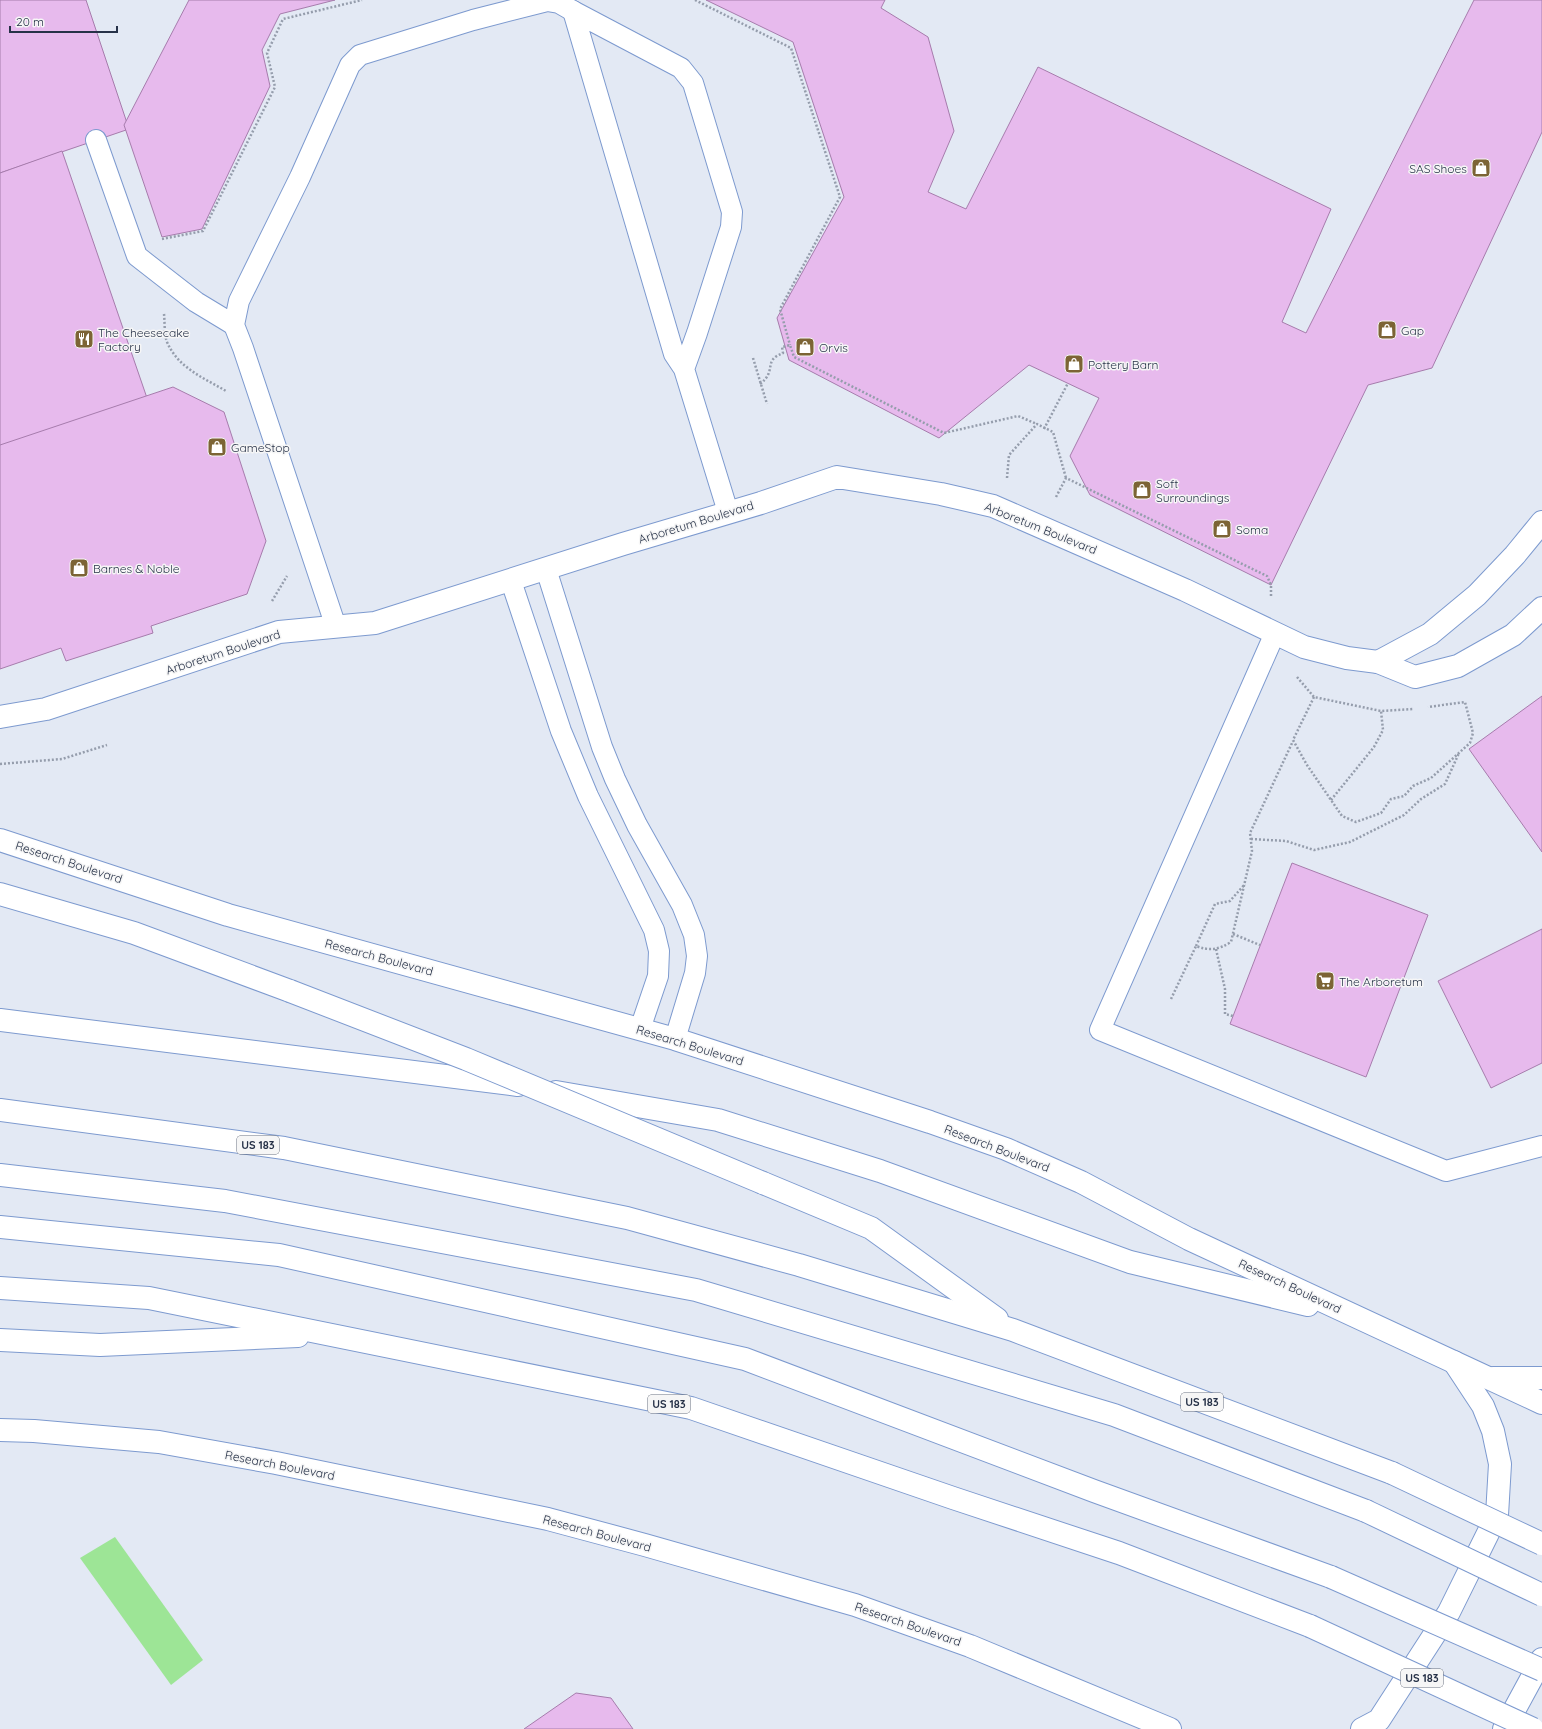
<svg xmlns="http://www.w3.org/2000/svg" width="1542" height="1729" font-family="Quicksand,sans-serif">
	<rect width="100%" height="100%" fill="#e3e9f4"/>
	<polygon fill="#9de596" points="115,1537 203,1660 171,1685 80,1558"/>
	<g fill="#e7baed" stroke="#a67cac">
		<polygon points="0,0 86,0 129,129 0,173"/>
		<polygon points="189,0 335,0 280,14 262,50 270,86 202,229 162,237 124,125"/>
		<polygon points="706,0 885,0 881,8 928,37 954,131 928,192 966,209 1038,67 1331,209 1282,322 1306,333 1474,0 1542,0 1542,132 1432,368 1368,385 1271,585 1090,495 1070,456 1099,398 1029,365 939,438 789,360 777,318 844,197 793,42"/>
		<polygon points="62,151 147,398 0,446 0,173"/>
		<polygon points="173,387 224,412 266,541 247,594 151,626 153,633 66,661 61,648 0,669 0,445"/>
		<polygon points="1542,696 1542,852 1469,749"/>
		<polygon points="1292,863 1428,915 1366,1077 1230,1024"/>
		<polygon points="1542,929 1542,1063 1491,1088 1438,981"/>
		<polygon points="576,1693 611,1698 633,1729 524,1729"/>
	</g>
	<g fill="none" stroke-linecap="round" stroke-linejoin="round">
		<defs>
			<g id="lane">
				<polyline points="96,140 137,256 196,302 234,325"/>
				<polyline points="684,369 697,333 731,227 732,212 693,83 681,68 573,11 674,354 684,369 728,512"/>
				<polyline points="546,569 602,747 615,779 637,825 682,905 694,935 697,956 695,973 675,1039"/>
				<polyline points="511,581 561,731 588,796 654,930 659,951 658,976 640,1029"/>
				<polyline points="336,627 243,348 234,325 239,301 300,177 350,65 360,55 473,20 547,1 559,3 573,11"/>
				<polyline points="1275,633 1100,1030 1446,1171 1542,1146"/>
			</g>
			<g id="street">
				<polyline points="1378,662 1430,634 1477,595 1515,555 1542,522"/>
				<polyline points="0,717 46,709 279,632 375,623 623,544 761,503 837,477 941,494 993,506 1185,590 1304,647 1347,658 1378,662 1415,677 1458,666 1513,635 1542,608"/>
			</g>
			<g id="secondary">
				<polyline points="0,840 228,915 675,1039 930,1122 1006,1149 1081,1182 1189,1239 1542,1403"/>
				<polyline points="0,1020 518,1085"/>
				<polyline points="556,1092 718,1120 880,1171 1130,1262 1308,1305"/>
				<polyline points="1493,1378 1542,1378"/>
				<polyline points="0,1430 34,1431 159,1442 276,1463 548,1519 645,1545 855,1605 970,1646 1170,1729"/>
				<polyline points="1362,1729 1379,1720 1449,1612 1497,1515 1500,1464 1493,1431 1483,1406 1454,1362"/>
				<polyline points="1504,1729 1542,1659"/>
			</g>
			<g id="highway">
				<polyline points="0,894 134,933 290,991"/>
				<polyline points="0,1110 284,1148 627,1218 799,1265 1013,1330 1392,1473"/>
				<polyline points="0,1175 225,1201 696,1290 1114,1415 1366,1511"/>
				<polyline points="763,1183 871,1228 997,1319"/>
				<polyline points="0,1227 279,1255 745,1359 1094,1491 1331,1577"/>
				<polyline points="0,1288 149,1298 691,1408 953,1498 1119,1553 1310,1626"/>
				<polyline points="0,1340 100,1345 298,1336"/>
			</g>
		</defs>
		<use href="#lane" stroke="#7d9acf" stroke-width="22"/>
		<use href="#street" stroke="#7d9acf" stroke-width="24"/>
		<use href="#secondary" stroke="#7d9acf" stroke-width="24"/>
		<use href="#highway" stroke="#7d9acf" stroke-width="24"/>
		<g stroke="#959dac" stroke-width="2.5" stroke-dasharray="2 2" stroke-linecap="butt">
			<polyline points="695,0 791,48 840,197 780,309 790,345"/>
			<polyline points="162,239 203,231 275,87 267,53 283,19 362,0"/>
			<path d="M164 314C165 323 164 334 167 342 178 368 204 378 226 391"/>
			<polyline points="753,358 767,404"/>
			<path d="M760 384C778 370 762 361 783 353L782 347 790 345 794 357 944 433 1018 416 1037 424"/>
			<polyline points="1044,429 1068,383"/>
			<polyline points="1007,478 1009,455 1037,424 1053,432 1066,478"/>
			<polyline points="1056,497 1066,478 1267,576 1271,585 1271,597"/>
			<polyline points="272,601 287,576"/>
			<polyline points="1297,677 1314,697 1381,711 1413,709"/>
			<polyline points="1314,697 1293,740 1307,765 1342,816 1356,822 1381,813 1391,799 1404,796 1413,786 1431,778 1470,743 1473,733 1465,702 1428,707"/>
			<polyline points="0,764 62,759 107,745"/>
			<polyline points="1331,800 1374,747 1383,730 1381,711"/>
			<polyline points="1251,839 1286,841 1314,850 1350,842 1404,815 1421,799 1445,784 1459,753"/>
			<polyline points="1233,934 1260,945"/>
			<polyline points="1196,946 1215,904 1230,901 1245,884"/>
			<polyline points="1216,949 1225,989 1225,1014 1233,1016"/>
			<path d="M1171 999 1196 946C1209 951 1218 950 1231 942L1252 851 1250 833 1293 741"/>
		</g>
		<use href="#lane" stroke="#fff" stroke-width="20"/>
		<use href="#street" stroke="#fff" stroke-width="22"/>
		<use href="#secondary" stroke="#fff" stroke-width="22"/>
		<use href="#highway" stroke="#fff" stroke-width="22"/>
		<defs>
			<g id="highway-bridge">
				<polyline points="290,991 466,1059 763,1183"/>
				<polyline points="1392,1473 1542,1544"/>
				<polyline points="1366,1511 1542,1595"/>
				<polyline points="1331,1577 1542,1670"/>
				<polyline points="1310,1626 1533,1729"/>
			</g>
		</defs>
		<use href="#highway-bridge" stroke="#7d9acf" stroke-width="24" stroke-linecap="butt"/>
		<use href="#highway-bridge" stroke="#fff" stroke-width="22"/>
	</g>
	<defs>
		<symbol id="shop-square" viewBox="-11 -11 22 22"><rect x="-9" y="-9" width="18" height="18" rx="4" fill="#7c6435" stroke="#f6f6f6"/><path d="M-5-2.5h2.3a2.7 3.5 0 0 1 5.4 0H5L5.5 6h-11ZM-1.5-2.5h3a1.5 2.3 0 0 0-3 0Z" fill="#fff"/></symbol>
		<symbol id="restaurant-square" viewBox="-11 -11 22 22"><rect x="-9" y="-9" width="18" height="18" rx="4" fill="#7c6435" stroke="#f6f6f6"/><path d="M-5-6h1v4h1v-4h1v4h1v-4h1v5L-1.5 .5V6h-2V.5L-5-1ZM5-6V6H3V1.5H1.5Q1.5-4 5-6Z" fill="#fff"/></symbol>
		<symbol id="supermarket-square" viewBox="-11 -11 22 22"><rect x="-9" y="-9" width="18" height="18" rx="4" fill="#7c6435" stroke="#f6f6f6"/><path d="M-6-5.5h2.5l.6 2H6L4.5 2H-2.5L-4.4-4H-6ZM-1.5 3.2a1.3 1.3 0 1 0 .1 0ZM3 3.2a1.3 1.3 0 1 0 .1 0Z" fill="#fff"/></symbol>
	</defs>
	<g fill-rule="evenodd">
		<use href="#shop-square" x="1470" y="157" width="22" height="22"/>
		<use href="#shop-square" x="1376" y="319" width="22" height="22"/>
		<use href="#restaurant-square" x="73" y="328" width="22" height="22"/>
		<use href="#shop-square" x="794" y="336" width="22" height="22"/>
		<use href="#shop-square" x="1063" y="353" width="22" height="22"/>
		<use href="#shop-square" x="206" y="436" width="22" height="22"/>
		<use href="#shop-square" x="1131" y="479" width="22" height="22"/>
		<use href="#shop-square" x="1211" y="518" width="22" height="22"/>
		<use href="#shop-square" x="68" y="557" width="22" height="22"/>
		<use href="#supermarket-square" x="1314" y="970" width="22" height="22"/>
	</g>
	<g text-anchor="middle" dominant-baseline="central" stroke-width="3" stroke-linejoin="round" paint-order="stroke">
		<g fill="#f6f6f6" stroke="#656d7c" stroke-width="1">
			<rect x="237" y="1136" width="42" height="18" rx="3"/>
			<rect x="1181" y="1393" width="42" height="18" rx="3"/>
			<rect x="648" y="1395" width="42" height="18" rx="3"/>
			<rect x="1401" y="1669" width="42" height="18" rx="3"/>
		</g>
		<g font-size="11" font-weight="bold" fill="#273248">
			<text x="258" y="1145">US 183</text>
			<text x="1202" y="1402">US 183</text>
			<text x="669" y="1404">US 183</text>
			<text x="1422" y="1678">US 183</text>
		</g>
		<g font-size="12" fill="#273248" stroke="#f6f6f6" text-anchor="start">
			<text x="1467" y="168" text-anchor="end">SAS Shoes</text>
			<text x="1401" y="330">Gap</text>
			<text x="98" y="332">The Cheesecake<tspan x="98" dy="14">Factory</tspan></text>
			<text x="819" y="347">Orvis</text>
			<text x="1088" y="364">Pottery Barn</text>
			<text x="231" y="447">GameStop</text>
			<text x="1156" y="483">Soft<tspan x="1156" dy="14">Surroundings</tspan></text>
			<text x="1236" y="529">Soma</text>
			<text x="93" y="568">Barnes &amp; Noble</text>
			<text x="1339" y="981">The Arboretum</text>
		</g>
		<g font-size="12" fill="#273248" stroke="#f6f6f6">
			<text transform="translate(696 522) rotate(-17)">Arboretum Boulevard</text>
			<text transform="translate(1041 528) rotate(22)">Arboretum Boulevard</text>
			<text transform="translate(223 652) rotate(-18)">Arboretum Boulevard</text>
			<text transform="translate(69 862) rotate(18)">Research Boulevard</text>
			<text transform="translate(379 957) rotate(15)">Research Boulevard</text>
			<text transform="translate(690 1045) rotate(17)">Research Boulevard</text>
			<text transform="translate(997 1148) rotate(21)">Research Boulevard</text>
			<text transform="translate(1290 1286) rotate(25)">Research Boulevard</text>
			<text transform="translate(280 1465) rotate(11)">Research Boulevard</text>
			<text transform="translate(597 1533) rotate(15)">Research Boulevard</text>
			<text transform="translate(908 1624) rotate(19)">Research Boulevard</text>
		</g>
	</g>
	<path d="M10 26v6h107v-6" fill="none" stroke="#273248" stroke-width="2"/>
	<text x="16" y="26" font-size="12" fill="#273248" stroke="#f6f6f6" stroke-width="3" paint-order="stroke">20 m</text>
</svg>
